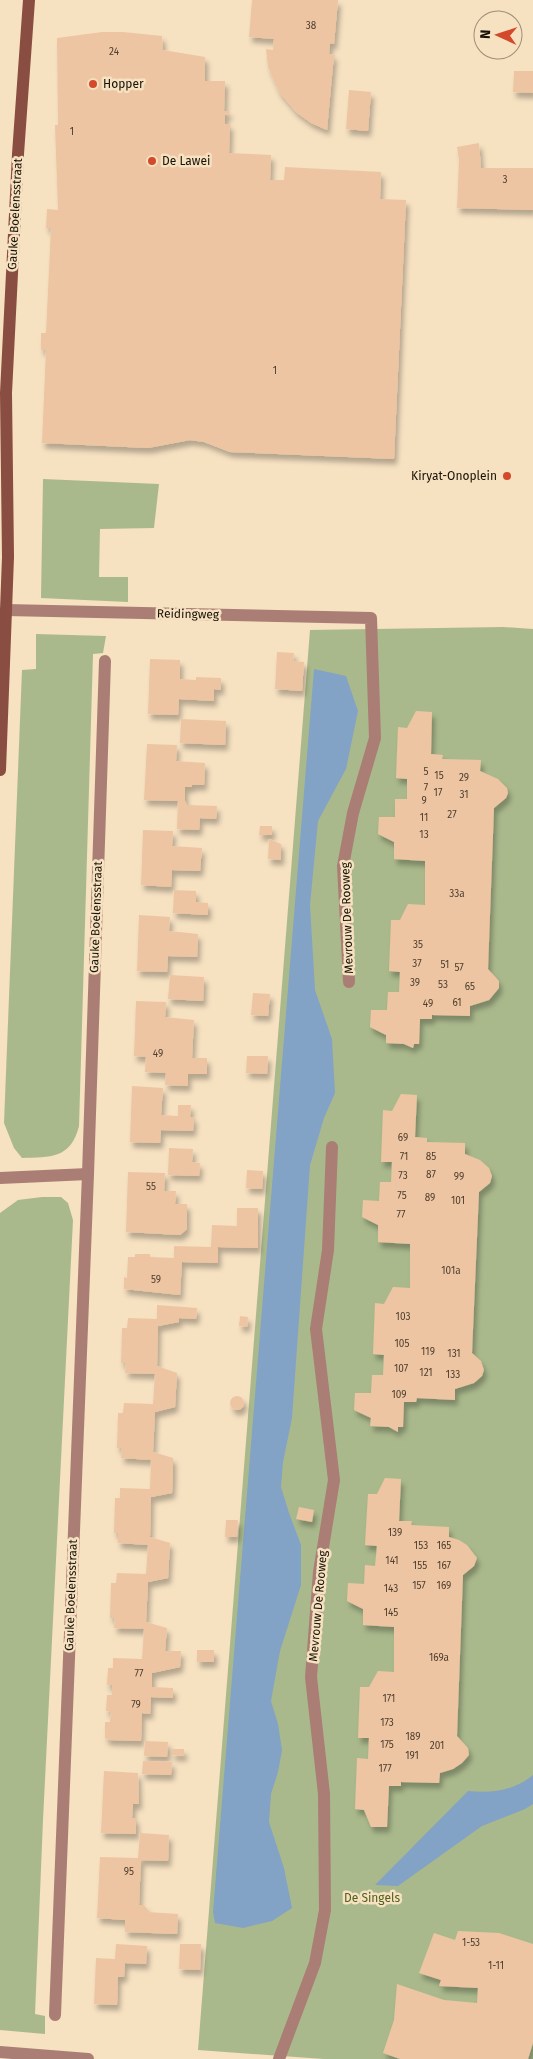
<svg xmlns="http://www.w3.org/2000/svg" width="533" height="2059" font-family="'Fira Sans',sans-serif">
	<defs>
		<filter id="shadow"><feDropShadow dx="3" dy="5.5" stdDeviation="2.5" flood-color="#0004"/></filter>
	</defs>
	<rect width="100%" height="100%" fill="#f6e1c1"/>
	<g fill="#aab98c">
		<polygon points="43,479 159,484 154,528 100,529 99,577 128,577 128,602 41,598"/>
		<polygon points="503,627 533,629 533,2059 324,2059 198,2050 310,630"/>
		<path d="M36 634 106 636 103 653 93 654 79 1126C71 1159 50 1157 22 1158L14 1148 4 1123 22 670 36 669Z"/>
		<polygon points="42,1197 61,1197 68,1203 73,1220 43,1820 35,2014 45,2016 45,2034 0,2030 0,1213 18,1200"/>
	</g>
	<g fill="#82a2c6">
		<polygon points="314,669 346,676 358,711 346,769 318,821 310,905 315,990 332,1039 335,1093 324,1118 310,1165 292,1418 283,1462 281,1487 289,1513 301,1545 301,1585 280,1651 271,1701 278,1724 282,1750 278,1772 271,1794 269,1822 284,1868 292,1908 272,1921 243,1928 215,1923 213,1912"/>
		<path d="M533 1775V1804L525 1809 482 1826 398 1886 375 1885 468 1791C494 1793 513 1791 533 1775Z"/>
	</g>
	<g fill="#eec5a3" filter="url(#shadow)">
		<polygon points="252,0 338,0 334,44 330,43 329,54 334,55 327,130 311,123 296,112 279,92 268,67 266,49 273,50 274,39 249,37"/>
		<polygon points="102,32 123,32 162,36 163,50 205,57 205,81 225,81 224,111 229,111 229,115 225,115 225,124 230,124 229,153 271,155 270,180 284,180 285,167 381,172 380,199 406,200 394,459 230,452 204,442 190,440 148,448 42,443 46,350 41,350 41,333 46,333 51,228 46,228 47,209 58,210 55,125 58,125 57,38"/>
		<polygon points="514,71 533,71 533,93 513,92"/>
		<polygon points="349,90 371,92 368,131 346,129"/>
		<polygon points="479,143 481,168 533,168 533,210 457,208 459,159 457,147"/>
		<polygon points="277,652 294,653 293,661 304,662 302,691 275,689"/>
		<polygon points="150,659 180,660 180,679 196,680 196,677 221,678 221,690 214,689 214,701 179,699 178,715 148,714"/>
		<polygon points="416,711 432,712 431,754 443,755 442,759 481,760 480,771 498,779 507,788 508,793 506,798 494,808 488,969 499,981 499,988 489,1000 470,1006 470,1016 432,1015 432,1019 420,1019 419,1044 414,1044 413,1048 404,1044 386,1043 386,1035 370,1027 371,1010 387,1010 388,992 399,992 400,972 389,971 391,920 400,920 408,904 425,905 425,861 394,859 394,842 378,834 379,817 395,817 395,799 407,799 407,779 396,778 398,727 407,728"/>
		<polygon points="181,719 226,721 225,745 180,743"/>
		<polygon points="147,744 177,745 176,761 205,763 204,785 192,785 192,787 185,787 185,801 187,805 217,806 216,819 200,818 199,830 177,829 178,801 144,800"/>
		<polygon points="260,826 272,826 272,835 259,835"/>
		<polygon points="143,830 173,831 172,846 202,848 200,871 172,870 171,887 141,885"/>
		<polygon points="269,839 281,844 281,860 268,859"/>
		<polygon points="174,890 196,891 196,902 208,903 208,915 173,913"/>
		<polygon points="139,915 170,917 169,931 198,934 197,957 168,956 167,972 137,971"/>
		<polygon points="170,975 204,977 203,1001 168,999"/>
		<polygon points="253,993 270,994 268,1016 251,1015"/>
		<polygon points="136,1001 166,1002 165,1017 194,1020 192,1058 207,1058 207,1074 188,1074 188,1086 165,1085 166,1073 145,1072 146,1057 134,1056"/>
		<polygon points="247,1056 268,1056 267,1074 246,1073"/>
		<polygon points="132,1086 163,1088 161,1115 178,1116 178,1105 191,1105 190,1117 194,1117 193,1131 161,1130 160,1143 130,1142"/>
		<polygon points="401,1094 417,1095 415,1137 427,1138 427,1142 465,1143 465,1154 480,1160 489,1168 492,1176 490,1183 479,1192 472,1353 481,1361 484,1370 482,1376 474,1383 455,1389 455,1400 417,1398 416,1402 404,1402 403,1427 398,1427 398,1432 389,1427 370,1426 371,1418 354,1410 355,1393 371,1393 372,1375 383,1375 384,1355 373,1354 375,1303 384,1304 393,1287 410,1288 410,1244 378,1242 378,1225 362,1217 363,1200 379,1201 380,1182 391,1182 392,1162 381,1162 383,1110 392,1111"/>
		<polygon points="169,1148 193,1149 192,1162 200,1163 199,1176 168,1175"/>
		<polygon points="247,1170 263,1171 262,1189 246,1188"/>
		<polygon points="128,1172 165,1173 164,1191 176,1191 175,1204 187,1204 187,1229 180,1235 126,1232"/>
		<polygon points="237,1208 258,1208 258,1248 218,1247 218,1263 182,1262 180,1295 124,1289 124,1277 127,1278 128,1257 135,1257 135,1254 150,1254 150,1257 174,1258 174,1246 211,1247 212,1225 237,1226"/>
		<polygon points="157,1305 197,1308 196,1319 179,1318 179,1322 158,1326 157,1366 177,1373 175,1407 155,1412 153,1452 173,1458 173,1475 172,1493 151,1497 150,1537 170,1543 169,1560 168,1578 148,1582 146,1622 167,1628 165,1651 181,1651 180,1667 152,1673 152,1687 173,1688 173,1698 151,1697 150,1714 142,1713 141,1741 109,1740 105,1738 105,1722 110,1722 111,1712 106,1711 107,1695 112,1695 112,1685 107,1685 108,1668 113,1668 113,1658 142,1659 144,1629 114,1628 115,1618 110,1618 111,1583 116,1583 117,1573 146,1574 148,1545 118,1543 118,1533 114,1533 115,1498 120,1498 120,1488 150,1489 151,1460 121,1458 122,1448 117,1448 118,1413 123,1413 124,1403 153,1404 155,1374 125,1373 126,1363 121,1363 122,1328 127,1328 128,1318 157,1319"/>
		<polygon points="240,1316 248,1317 247,1327 239,1326"/>
		<circle cx="237" cy="1403" r="7"/>
		<polygon points="385,1478 401,1479 399,1521 412,1521 411,1525 449,1527 449,1537 459,1540 467,1545 477,1558 474,1566 463,1575 457,1736 468,1748 469,1755 462,1763 453,1769 440,1773 439,1783 401,1782 401,1786 389,1786 387,1827 371,1827 364,1810 355,1809 357,1758 368,1759 369,1738 358,1738 360,1687 369,1687 378,1671 394,1672 394,1627 363,1625 363,1609 347,1601 348,1583 364,1584 365,1565 375,1566 377,1546 365,1545 368,1494 377,1494"/>
		<polygon points="299,1507 314,1510 312,1522 296,1519"/>
		<polygon points="226,1520 238,1520 237,1537 225,1537"/>
		<rect x="197" y="1650" width="17" height="12"/>
		<polygon points="145,1741 168,1742 167,1757 144,1756"/>
		<polygon points="172,1749 184,1749 184,1756 172,1755"/>
		<polygon points="143,1761 172,1762 171,1775 142,1774"/>
		<polygon points="104,1771 138,1773 139,1804 133,1804 132,1818 136,1818 136,1834 101,1833"/>
		<polygon points="140,1833 169,1835 168,1861 141,1860 139,1905 144,1905 147,1909 147,1912 178,1914 177,1934 125,1932 125,1920 97,1918 100,1857 138,1858"/>
		<polygon points="458,1931 499,1933 533,1944 533,2043 528,2059 400,2059 383,2053 394,2020 397,1984 444,2000 477,2003 478,1988 439,1986 441,1980 419,1973 434,1933 455,1940"/>
		<polygon points="116,1944 147,1946 146,1964 125,1963 124,1977 118,1977 117,2005 94,2004 96,1958 115,1959"/>
		<polygon points="180,1944 201,1944 200,1970 179,1969"/>
	</g>
	<g fill="none" stroke-linecap="round" stroke-linejoin="round">
		<g stroke="#aa7e75" stroke-width="12">
			<polyline points="6,610 371,618 375,738 353,813 343,866 349,982"/>
			<polyline points="0,1178 88,1174"/>
			<polyline points="55,2015 88,1174 105,661"/>
			<polyline points="0,2052 88,2059"/>
			<polyline points="279,2059 315,1963 325,1910 324,1794 311,1677 319,1572 334,1480 316,1329 328,1250 332,1147"/>
		</g>
		<polyline stroke="#8a4d41" stroke-width="12" points="0,770 8,557 6,393 18,154 29,0"/>
	</g>
	<g fill="#d4492b" stroke="#f6e1c1" stroke-width="2">
		<circle cx="93" cy="84" r="5"/>
		<circle cx="152" cy="161" r="5"/>
		<circle cx="507" cy="476" r="5"/>
	</g>
	<g text-anchor="middle" dominant-baseline="central" stroke-width="5" stroke-linejoin="round" paint-order="stroke">
		<g font-size="10" fill="#4e3e2d">
			<text x="311" y="26">38</text>
			<text x="114" y="52">24</text>
			<text x="72" y="132">1</text>
			<text x="505" y="180">3</text>
			<text x="275" y="371">1</text>
			<text x="426" y="772">5</text>
			<text x="439" y="776">15</text>
			<text x="464" y="778">29</text>
			<text x="426" y="788">7</text>
			<text x="438" y="793">17</text>
			<text x="464" y="795">31</text>
			<text x="424" y="801">9</text>
			<text x="452" y="815">27</text>
			<text x="424" y="818">11</text>
			<text x="424" y="835">13</text>
			<text x="457" y="894">33a</text>
			<text x="418" y="945">35</text>
			<text x="417" y="964">37</text>
			<text x="445" y="965">51</text>
			<text x="459" y="968">57</text>
			<text x="415" y="983">39</text>
			<text x="443" y="985">53</text>
			<text x="470" y="987">65</text>
			<text x="457" y="1003">61</text>
			<text x="428" y="1004">49</text>
			<text x="158" y="1054">49</text>
			<text x="403" y="1138">69</text>
			<text x="404" y="1157">71</text>
			<text x="431" y="1157">85</text>
			<text x="431" y="1175">87</text>
			<text x="403" y="1176">73</text>
			<text x="459" y="1177">99</text>
			<text x="151" y="1187">55</text>
			<text x="402" y="1196">75</text>
			<text x="430" y="1198">89</text>
			<text x="458" y="1201">101</text>
			<text x="401" y="1215">77</text>
			<text x="451" y="1271">101a</text>
			<text x="156" y="1280">59</text>
			<text x="403" y="1317">103</text>
			<text x="402" y="1344">105</text>
			<text x="428" y="1352">119</text>
			<text x="454" y="1354">131</text>
			<text x="401" y="1369">107</text>
			<text x="426" y="1373">121</text>
			<text x="453" y="1375">133</text>
			<text x="399" y="1395">109</text>
			<text x="395" y="1533">139</text>
			<text x="421" y="1546">153</text>
			<text x="444" y="1546">165</text>
			<text x="392" y="1561">141</text>
			<text x="420" y="1566">155</text>
			<text x="444" y="1566">167</text>
			<text x="419" y="1586">157</text>
			<text x="444" y="1586">169</text>
			<text x="391" y="1589">143</text>
			<text x="391" y="1613">145</text>
			<text x="439" y="1658">169a</text>
			<text x="139" y="1674">77</text>
			<text x="389" y="1699">171</text>
			<text x="136" y="1705">79</text>
			<text x="387" y="1723">173</text>
			<text x="413" y="1737">189</text>
			<text x="387" y="1745">175</text>
			<text x="437" y="1746">201</text>
			<text x="412" y="1756">191</text>
			<text x="385" y="1769">177</text>
			<text x="129" y="1872">95</text>
			<text x="471" y="1943">1-53</text>
			<text x="496" y="1966">1-11</text>
		</g>
		<g font-size="12" fill="#181106" stroke="#f6e1c1" text-anchor="start">
			<text x="103" y="84">Hopper</text>
			<text x="162" y="161">De Lawei</text>
			<text x="497" y="476" text-anchor="end">Kiryat-Onoplein</text>
		</g>
		<g font-size="12" fill="#181106" stroke="#f6e1c1">
			<text transform="translate(15 214) rotate(-87)">Gauke Boelensstraat</text>
			<text transform="translate(188 614) rotate(1)">Reidingweg</text>
			<text transform="translate(96 917) rotate(-88)">Gauke Boelensstraat</text>
			<text transform="translate(347 918) rotate(-92)">Mevrouw De Rooweg</text>
			<text transform="translate(71 1595) rotate(-88)">Gauke Boelensstraat</text>
			<text transform="translate(318 1606) rotate(-85)">Mevrouw De Rooweg</text>
		</g>
		<g font-size="12" fill="#4e601c" stroke="#f6e1c1">
			<text x="372" y="1898">De Singels</text>
		</g>
	</g>
	<g transform="translate(498 35) rotate(273)"><circle r="24" fill="#f6e1c1" stroke="#9d8e76"/>
	<path d="M0-4L9 19L0 12L-9 19Z" fill="#d4492b"/>
	<text y="-8" font-size="14" font-weight="bold" text-anchor="middle" fill="#181106">N</text>
	</g>
</svg>
